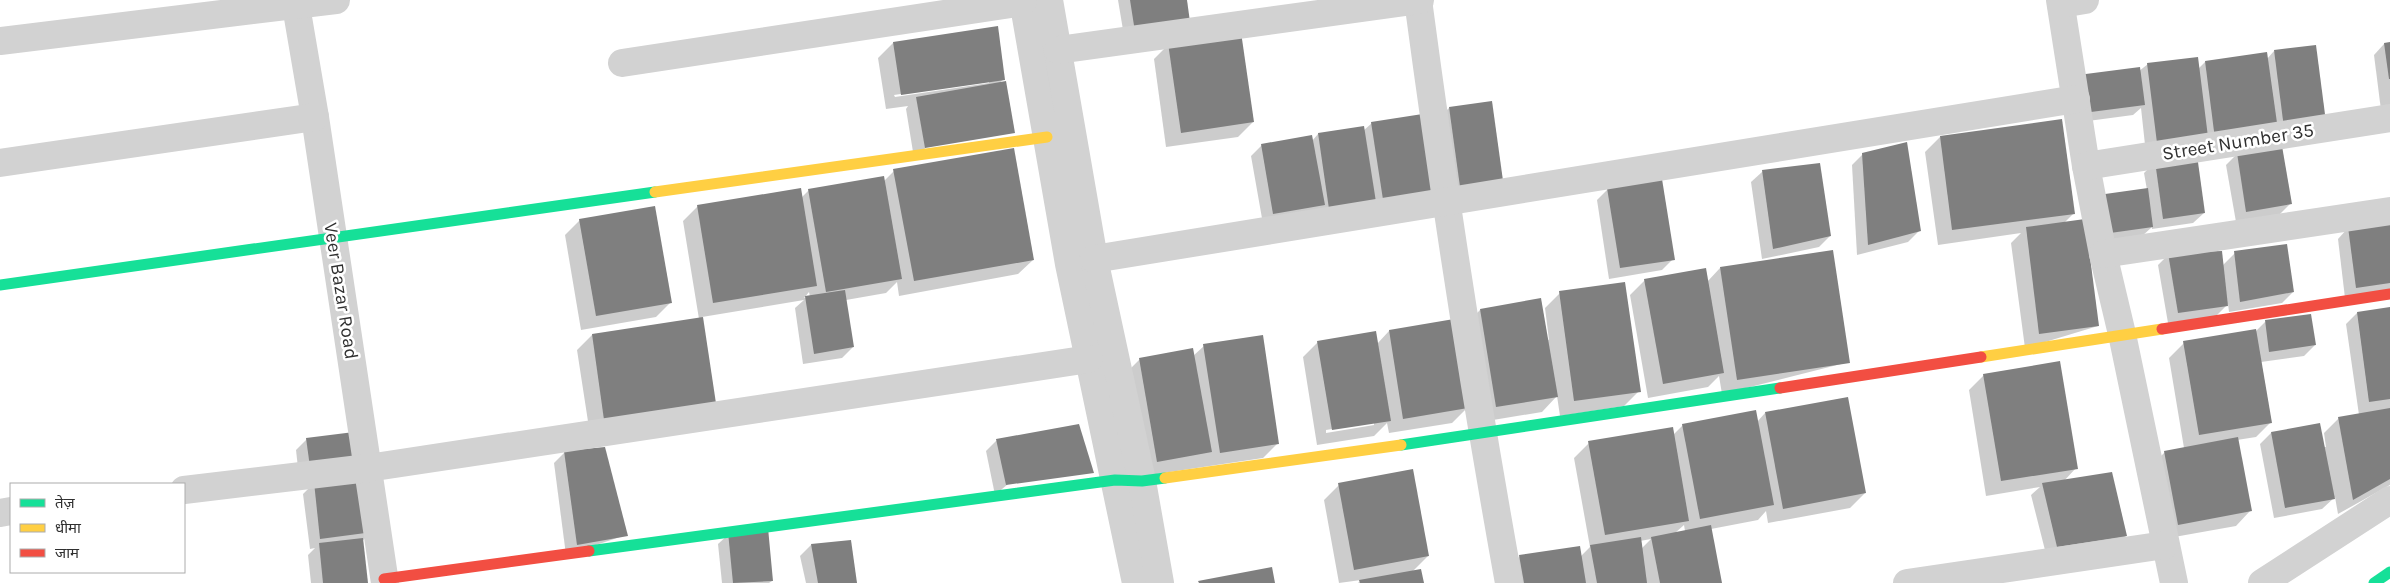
<svg xmlns="http://www.w3.org/2000/svg" width="2390" height="583" font-family="Karla,'Noto Sans Devanagari',sans-serif">
	<rect width="100%" height="100%" fill="#fff"/>
	<g fill="#0003" fill-rule="evenodd">
		<polygon points="1118,0 1185,0 1125,42"/>
		<path d="M893 43 1004 79 914 158 906 109 908 106 886 109 878 58ZM989 81V83L895 97 894 95Z"/>
		<polygon points="2390,43 2390,117 2382,118 2374,55 2384,44"/>
		<polygon points="1169,44 1253,122 1238,137 1166,147 1154,59"/>
		<polygon points="2274,51 2325,122 2146,154 2141,108 2133,115 2073,123 2148,64 2198,69 2205,62 2267,59"/>
		<polygon points="1449,108 1503,187 1450,204 1438,119"/>
		<polygon points="1372,123 1440,197 1263,224 1251,156 1262,145 1312,141 1318,134 1363,131"/>
		<polygon points="1940,137 2074,213 2064,223 2098,326 2025,348 2011,243 2021,233 1938,245 1925,152"/>
		<polygon points="1863,154 1919,231 1908,242 1857,255 1852,165"/>
		<polygon points="2237,154 2291,203 2280,214 2236,222 2226,165"/>
		<polygon points="2155,162 2204,213 2193,223 2152,229 2152,227 2141,237 2093,244 2147,190 2144,173"/>
		<polygon points="1819,164 1830,236 1819,247 1762,259 1751,182 1762,172"/>
		<path d="M894 171 1033 260 1018 274 899 296 897 282 886 293 846 300 853 347 842 358 803 364 795 308 804 300 702 317 716 409 591 441 577 350 592 335 699 319 683 221 698 206 802 197 809 190 884 181ZM809 292 810 297 804 298Z"/>
		<polygon points="1608,189 1673,259 1662,270 1609,279 1597,200"/>
		<polygon points="580,220 671,302 656,317 581,330 565,235"/>
		<polygon points="2390,226 2390,291 2345,298 2338,239 2348,228"/>
		<polygon points="2235,253 2293,292 2282,303 2229,312 2228,304 2216,316 2168,323 2158,265 2169,254 2223,265"/>
		<polygon points="1720,268 1849,362 1722,394 1719,376 1708,387 1648,398 1630,295 1645,280 1707,282"/>
		<polygon points="1560,293 1639,391 1624,406 1560,416 1557,396 1542,412 1481,422 1465,325 1480,310 1549,340 1545,308"/>
		<polygon points="2390,308 2390,485 2338,514 2335,497 2322,509 2274,518 2260,444 2271,433 2319,424 2324,447 2326,447 2324,433 2339,418 2359,415 2346,324 2357,313"/>
		<path d="M1453 321 1467 408 1452 423 1389 433 1387 423 1374 436 1317 445 1303 357 1318 342 1377 344 1389 331ZM1374 422V425L1326 433V430Z"/>
		<polygon points="2265,322 2315,345 2304,356 2261,362 2271,422 2256,437 2237,440 2250,511 2236,526 2163,539 2150,467 2165,452 2184,448 2169,358 2184,343 2256,331"/>
		<polygon points="1204,346 1278,443 1263,458 1143,476 1125,374 1140,359 1193,356"/>
		<polygon points="1984,375 2076,468 2064,481 2126,536 2115,547 2047,558 2031,495 2040,487 1986,496 1969,390"/>
		<path d="M1765 413 1865 493 1850 508 1768 523 1766 511 1758 520 1711 529 1720 583H1512L1509 567 1520 556H1581L1590 547 1574 458 1589 443 1673 435 1683 425 1757 422ZM1684 525 1685 531 1675 533ZM1651 539 1641 549 1640 541Z"/>
		<polygon points="1078,425 995,495 986,451 996,441"/>
		<polygon points="353,433 299,477 296,450 307,439"/>
		<polygon points="565,452 626,535 566,555 554,463"/>
		<polygon points="314,483 372,532 362,541 366,583 311,583 308,555 315,548 310,549 303,494"/>
		<polygon points="1339,485 1428,556 1412,572 1423,583 1358,583 1361,580 1339,583 1324,500"/>
		<polygon points="729,534 772,581 769,583 722,583 718,544"/>
		<polygon points="850,541 856,583 806,583 800,556 811,545"/>
	</g>
	<g fill="#7f7f7f">
		<polygon points="1130,0 1187,0 1190,22 1135,32"/>
		<polygon points="998,26 1005,80 901,95 893,42"/>
		<polygon points="1241,32 1254,122 1181,133 1168,43"/>
		<polygon points="2390,42 2390,79 2389,79 2384,43"/>
		<polygon points="2316,45 2326,122 2284,128 2274,50"/>
		<polygon points="2267,52 2278,130 2215,139 2205,61"/>
		<polygon points="2198,57 2208,137 2157,143 2147,63"/>
		<polygon points="2140,67 2145,105 2083,113 2078,75"/>
		<polygon points="1006,81 1015,133 925,148 916,97"/>
		<polygon points="1492,101 1504,188 1461,194 1449,107"/>
		<polygon points="1429,113 1441,197 1384,206 1371,122"/>
		<polygon points="2062,119 2075,214 1952,230 1940,136"/>
		<polygon points="1364,126 1376,202 1329,209 1318,133"/>
		<polygon points="1312,135 1325,205 1273,214 1261,144"/>
		<polygon points="1907,142 1921,231 1868,245 1862,153"/>
		<polygon points="2282,146 2292,204 2246,212 2237,153"/>
		<polygon points="1014,148 1034,260 914,281 893,169"/>
		<polygon points="2197,155 2205,213 2163,219 2155,161"/>
		<polygon points="1820,163 1831,236 1773,249 1762,170"/>
		<polygon points="884,176 902,279 826,292 808,189"/>
		<polygon points="1662,179 1675,260 1620,268 1607,188"/>
		<polygon points="801,188 817,286 713,303 697,205"/>
		<polygon points="2148,188 2153,227 2103,234 2098,195"/>
		<polygon points="655,206 672,303 596,316 579,219"/>
		<polygon points="2085,219 2099,326 2039,334 2026,227"/>
		<polygon points="2390,224 2390,283 2356,288 2348,227"/>
		<polygon points="2287,244 2294,292 2240,302 2234,251"/>
		<polygon points="1833,250 1850,363 1737,380 1720,267"/>
		<polygon points="2222,251 2228,306 2178,313 2168,253"/>
		<polygon points="1706,268 1724,373 1663,384 1644,279"/>
		<polygon points="1625,282 1641,392 1574,401 1559,291"/>
		<polygon points="845,290 854,347 814,354 805,296"/>
		<polygon points="1541,298 1558,397 1496,407 1480,309"/>
		<polygon points="2390,307 2390,399 2369,402 2357,312"/>
		<polygon points="2311,314 2316,345 2269,352 2265,320"/>
		<polygon points="703,317 717,410 605,427 592,334"/>
		<polygon points="1454,319 1468,408 1403,419 1389,330"/>
		<polygon points="2256,329 2272,423 2199,435 2183,341"/>
		<polygon points="1376,331 1391,421 1332,430 1317,341"/>
		<polygon points="1263,335 1279,444 1220,453 1203,344"/>
		<polygon points="1193,348 1212,452 1157,462 1139,358"/>
		<polygon points="2060,361 2078,469 2001,481 1983,374"/>
		<polygon points="1848,397 1866,493 1783,509 1765,412"/>
		<polygon points="2390,408 2390,479 2353,500 2338,417"/>
		<polygon points="1756,410 1774,505 1700,519 1682,424"/>
		<polygon points="2320,423 2335,499 2285,508 2271,432"/>
		<polygon points="1079,424 1094,473 1006,485 996,439"/>
		<polygon points="1673,427 1689,521 1605,535 1588,441"/>
		<polygon points="354,432 357,460 310,467 306,438"/>
		<polygon points="2238,437 2252,511 2178,525 2164,451"/>
		<polygon points="605,447 628,536 577,545 564,451"/>
		<polygon points="1413,469 1429,556 1354,570 1338,483"/>
		<polygon points="2112,472 2127,536 2057,547 2042,483"/>
		<polygon points="367,476 373,532 320,539 314,482"/>
		<polygon points="1711,525 1722,583 1660,583 1651,537"/>
		<polygon points="768,528 773,581 733,583 728,532"/>
		<polygon points="1641,537 1647,583 1597,583 1590,545"/>
		<polygon points="363,538 368,583 323,583 319,543"/>
		<polygon points="851,540 857,583 818,583 811,544"/>
		<polygon points="1580,546 1586,583 1524,583 1519,555"/>
		<polygon points="1272,567 1275,583 1199,583 1198,581"/>
		<polygon points="1421,569 1424,583 1360,583 1359,580"/>
	</g>
	<g fill="none" stroke-linecap="round" stroke-linejoin="round">
		<g stroke="#d2d2d2" stroke-width="28">
			<polyline points="295,0 315,117 385,583"/>
			<polyline points="1023,0 1069,264 1136,583"/>
			<polyline points="1049,0 1094,259 1142,481 1160,583"/>
			<path d="M1418 0C1444 195 1474 389 1509 583"/>
			<polyline points="2060,0 2086,166 2103,254 2122,334 2174,583"/>
			<polyline points="2061,4 2085,0"/>
			<polyline points="0,41 336,0"/>
			<polyline points="1058,50 1420,0"/>
			<polyline points="622,63 1023,2"/>
			<polyline points="0,163 315,117"/>
			<polyline points="2086,166 2390,118"/>
			<polyline points="2103,254 2390,211"/>
			<polyline points="1094,259 2076,99"/>
			<polyline points="184,490 368,468 1089,359"/>
			<polyline points="0,513 11,511"/>
			<polyline points="1907,583 2165,545"/>
			<polyline points="2262,583 2390,500"/>
		</g>
		<g stroke="#16e098" stroke-width="11">
			<polyline points="0,285 655,192"/>
			<polyline points="1401,445 1780,388"/>
			<polyline points="589,551 1115,480 1142,481 1165,478"/>
			<polyline points="2374,583 2390,572"/>
		</g>
		<g stroke="#ffcf43" stroke-width="11">
			<polyline points="655,192 1047,137"/>
			<polyline points="1981,357 2162,329"/>
			<polyline points="1165,478 1401,445"/>
		</g>
		<g stroke="#f24e42" stroke-width="11">
			<polyline points="2162,329 2390,294"/>
			<polyline points="1780,388 1981,357"/>
			<polyline points="384,579 589,551"/>
		</g>
	</g>
	<g text-anchor="middle" dominant-baseline="central" stroke-width="5" stroke-linejoin="round" paint-order="stroke">
		<g font-size="19" fill="#303030" stroke="#fff">
			<text transform="translate(2238 142) rotate(-9)">Street Number 35</text>
			<text transform="translate(341 291) rotate(81)">Veer Bazar Road</text>
		</g>
	</g>
	<rect x="10" y="483" width="175" height="90" fill="#ffffff" stroke="#acacac"/>
	<rect x="20" y="499" width="25" height="8" fill="#16e098" stroke="#acacac"/>
	<text x="55" y="508" font-size="15" fill="#303030">तेज़</text>
	<rect x="20" y="524" width="25" height="8" fill="#ffcf43" stroke="#acacac"/>
	<text x="55" y="533" font-size="15" fill="#303030">धीमा</text>
	<rect x="20" y="549" width="25" height="8" fill="#f24e42" stroke="#acacac"/>
	<text x="55" y="558" font-size="15" fill="#303030">जाम</text>
</svg>
